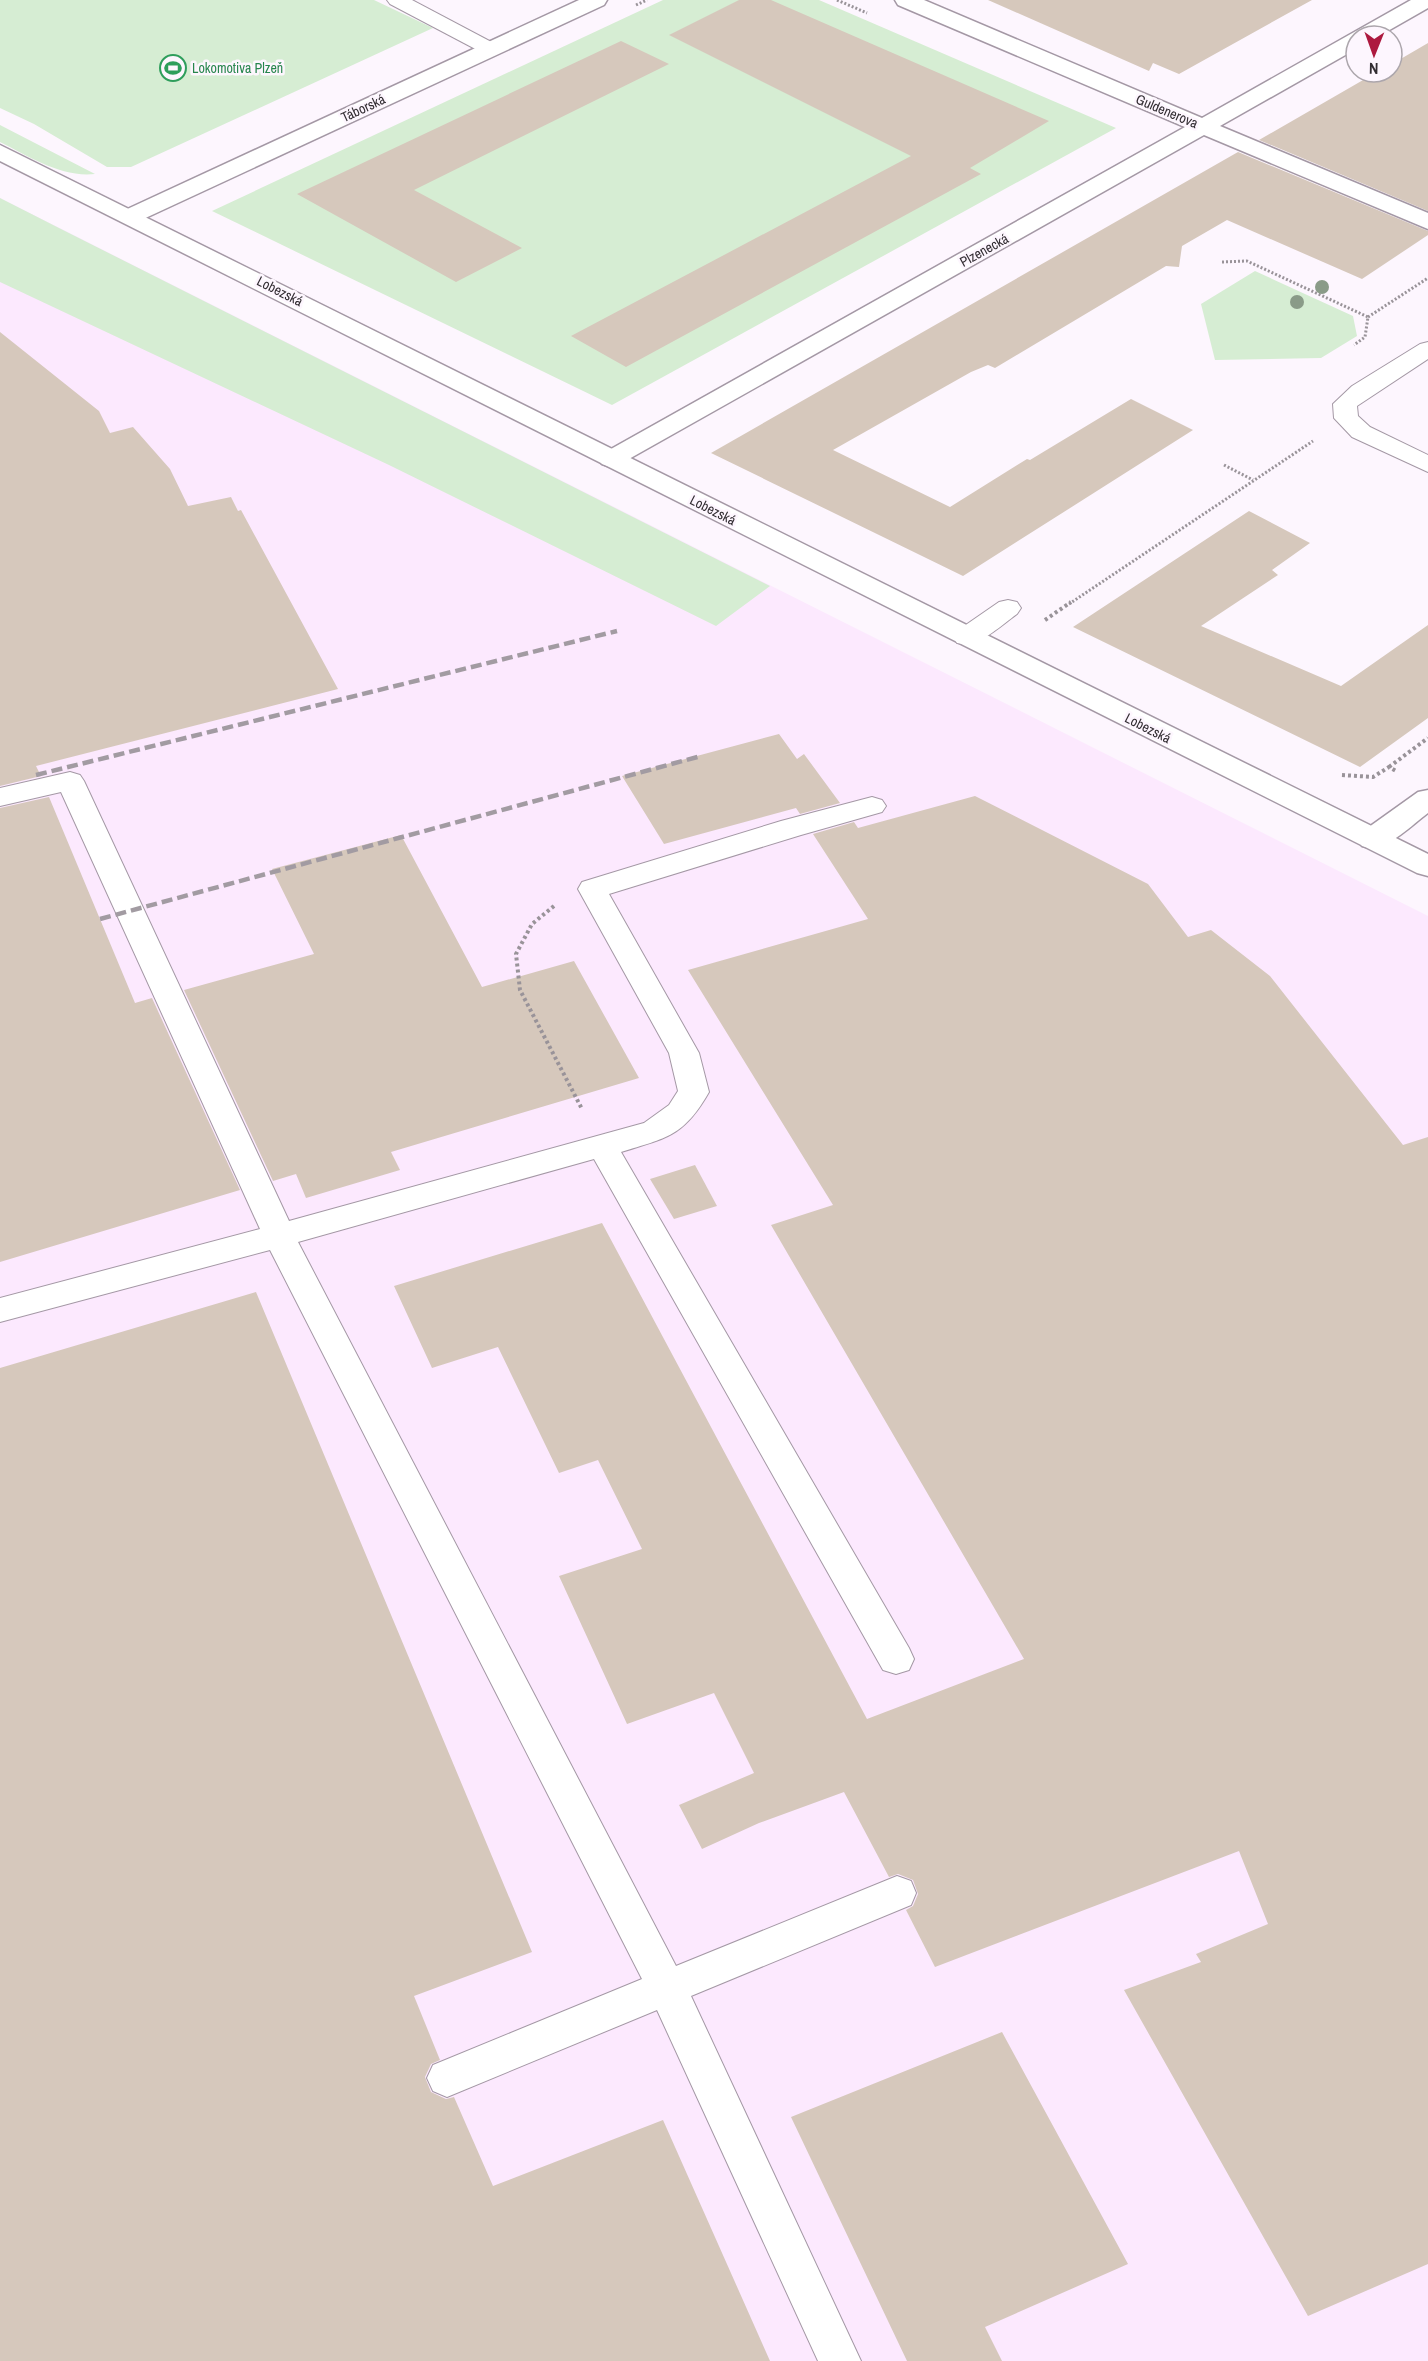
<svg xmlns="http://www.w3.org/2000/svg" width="1428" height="2361" font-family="'Archivo Narrow',sans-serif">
	<rect width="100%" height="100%" fill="#fdf6fe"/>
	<polygon fill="#fce9fe" points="0,198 1428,916 1428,2361 0,2361"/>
	<g fill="#d6edd3">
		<polygon points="0,0 374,0 433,28 131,167 107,167 34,124 0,108"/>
		<polygon points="663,0 819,0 1116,128 612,405 212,211"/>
		<path d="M0 125 95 174C62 178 28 156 0 142Z"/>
		<polygon points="0,198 59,228 770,586 716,626 389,465 0,282"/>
		<polygon points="1255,271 1353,316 1357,336 1321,358 1215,360 1201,304"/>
	</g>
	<g fill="#d6c8bc">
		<polygon points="739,0 771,0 1049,121 970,168 981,174 626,367 571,336 911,156 669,35"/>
		<polygon points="988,0 1312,0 1179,74 1153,63 1149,71"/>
		<polygon points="621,41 669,64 414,190 522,248 456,282 297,194"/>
		<polygon points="1428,43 1428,211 1259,140 1377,72 1392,72 1392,64"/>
		<polygon points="1238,152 1428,231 1428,235 1362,279 1227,220 1182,246 1179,267 1166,266 995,368 988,365 971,372 833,450 950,507 1027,459 1030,460 1131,399 1193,430 963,576 711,453"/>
		<polygon points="0,332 99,411 110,433 133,427 170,469 188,506 231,497 238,511 241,510 338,689 36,766 41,776 0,786"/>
		<polygon points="1249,511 1310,543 1272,570 1278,575 1201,626 1341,686 1428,625 1428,718 1360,767 1073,627"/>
		<polygon points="779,734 797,759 804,754 840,803 800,814 796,808 664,844 622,776"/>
		<polygon points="975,796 1148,884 1188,937 1211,930 1270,976 1403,1145 1428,1137 1428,2264 1308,2316 1124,1990 1201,1962 1196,1954 1268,1924 1239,1851 935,1967 906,1910 913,1906 918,1894 913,1880 898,1874 889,1877 844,1792 759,1823 702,1849 679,1805 754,1773 714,1693 627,1724 559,1576 642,1549 598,1460 559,1473 498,1347 432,1368 394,1286 602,1223 867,1719 1024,1659 771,1225 833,1205 688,970 868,919 813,834 854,822 858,828"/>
		<polygon points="49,797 135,1003 152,998 240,1190 0,1262 0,808"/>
		<polygon points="401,835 482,987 574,961 639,1078 391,1152 400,1170 306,1198 296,1174 273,1181 184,990 314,954 272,869"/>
		<polygon points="695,1165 717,1206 674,1219 650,1179"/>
		<polygon points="256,1292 532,1952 414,1996 440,2060 431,2064 425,2077 431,2092 446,2099 454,2097 493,2186 663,2120 770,2361 0,2361 0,1368"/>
		<polygon points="1002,2032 1128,2264 985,2327 1002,2361 907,2361 791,2117"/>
	</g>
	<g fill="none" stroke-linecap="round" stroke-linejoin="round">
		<defs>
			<g id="service">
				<polygon points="387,0 412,0 497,45 500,49 497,53 490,55 483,53 390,4"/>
				<polygon points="1428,342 1428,359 1357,406 1358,416 1370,427 1428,455 1428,472 1352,437 1334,418 1333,404 1352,386 1420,344"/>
				<path d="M1008 600 1017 602 1021 608 1017 614C1000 626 979 648 957 643L953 637 957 631 999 602Z"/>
				<path d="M70 772 80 775 84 781 289 1221 644 1123 669 1105 678 1091 669 1053 578 889 582 882 781 821 872 797 882 800 886 806 882 812 801 835 609 894 699 1053 709 1092C684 1136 667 1138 621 1152L909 1648 914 1659 909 1670 896 1674 883 1670 594 1159 298 1242 676 1966 897 1876 911 1881 916 1893 911 1905 691 1996 861 2361H818L657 2010 447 2097 433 2091 427 2078 433 2065 642 1979 270 1250 0 1322V1298L260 1229 61 792 0 806V788Z"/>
			</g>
			<g id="minor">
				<polygon points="579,0 607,0 604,5 139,221 131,223 123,221 119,216 123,211"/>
				<polygon points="895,0 924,0 1202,118 1411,0 1428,0 1428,8 1379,36 1356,36 1356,49 1220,126 1428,213 1428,229 1204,135 620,464 611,467 602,464 598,459 602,454 1185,127 898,5"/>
				<path d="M1428 790V813C1409 827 1386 853 1362 846L1357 839 1362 832 1418 792Z"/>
			</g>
			<polygon id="tertiary" points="0,145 1428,854 1428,876 1417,873 0,161"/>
		</defs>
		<use href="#service" stroke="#a498a5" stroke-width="2"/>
		<use href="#minor" stroke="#a498a5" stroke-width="3"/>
		<use href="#tertiary" stroke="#a498a5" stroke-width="3"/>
		<g stroke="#999399" stroke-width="3" stroke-dasharray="2 2" stroke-linecap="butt">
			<polyline points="837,0 867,13"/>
			<polyline points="636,5 647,0"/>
			<polyline points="1222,262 1247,261 1368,317 1365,337 1354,345"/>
			<polyline points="1368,317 1428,278"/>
			<polyline points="1224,465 1253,480"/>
			<polyline points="1069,604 1313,441"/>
		</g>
		<g stroke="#999399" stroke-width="4" stroke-dasharray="3 3" stroke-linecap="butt">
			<polyline points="1045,620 1071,602"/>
			<polyline points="1389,767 1428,738"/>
			<polyline points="1342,775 1373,777 1389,767 1396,771"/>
			<polyline points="554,906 532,924 516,954 520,990 582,1109"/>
		</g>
		<use href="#service" fill="#fff" fill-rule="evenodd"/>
		<use href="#minor" fill="#fff" fill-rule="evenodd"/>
		<use href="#tertiary" fill="#fff" fill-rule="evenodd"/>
		<g stroke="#a29ba2" stroke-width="4.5" stroke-dasharray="11 5" stroke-linecap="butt">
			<polyline points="36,775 617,631"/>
			<polyline points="100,919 701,756"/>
		</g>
	</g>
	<g fill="#8a9b88">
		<circle cx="1322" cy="287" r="7"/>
		<circle cx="1297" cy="302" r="7"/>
	</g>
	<defs>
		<symbol id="stadium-ring" viewBox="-11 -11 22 22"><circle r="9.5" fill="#fdf6fe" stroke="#2e9e5b" stroke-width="1.5"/><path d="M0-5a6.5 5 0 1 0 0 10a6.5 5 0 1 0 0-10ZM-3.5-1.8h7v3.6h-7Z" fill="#2e9e5b"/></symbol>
	</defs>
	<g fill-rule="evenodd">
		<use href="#stadium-ring" x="158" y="53" width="30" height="30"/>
	</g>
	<g text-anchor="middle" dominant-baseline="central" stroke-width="5" stroke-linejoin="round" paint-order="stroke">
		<g font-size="14" fill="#27864d" stroke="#fdf6fe" text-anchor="start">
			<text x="192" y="68">Lokomotiva Plzeň</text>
		</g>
		<g font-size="14" fill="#322d32" stroke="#fdf6fe">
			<text transform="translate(363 108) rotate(-25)">Táborská</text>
			<text transform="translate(1167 111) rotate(23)">Guldenerova</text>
			<text transform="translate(984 250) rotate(-29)">Plzenecká</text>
			<text transform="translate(280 291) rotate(27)">Lobezská</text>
			<text transform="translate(713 510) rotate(27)">Lobezská</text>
			<text transform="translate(1148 728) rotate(27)">Lobezská</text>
		</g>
	</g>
	<g transform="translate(1374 54) rotate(181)"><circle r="28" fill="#fdf6fe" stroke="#aca6ac" stroke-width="1.5"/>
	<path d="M0-4.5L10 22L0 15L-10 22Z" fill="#ad193f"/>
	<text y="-9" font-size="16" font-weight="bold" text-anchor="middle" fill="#322d32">N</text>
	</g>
</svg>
